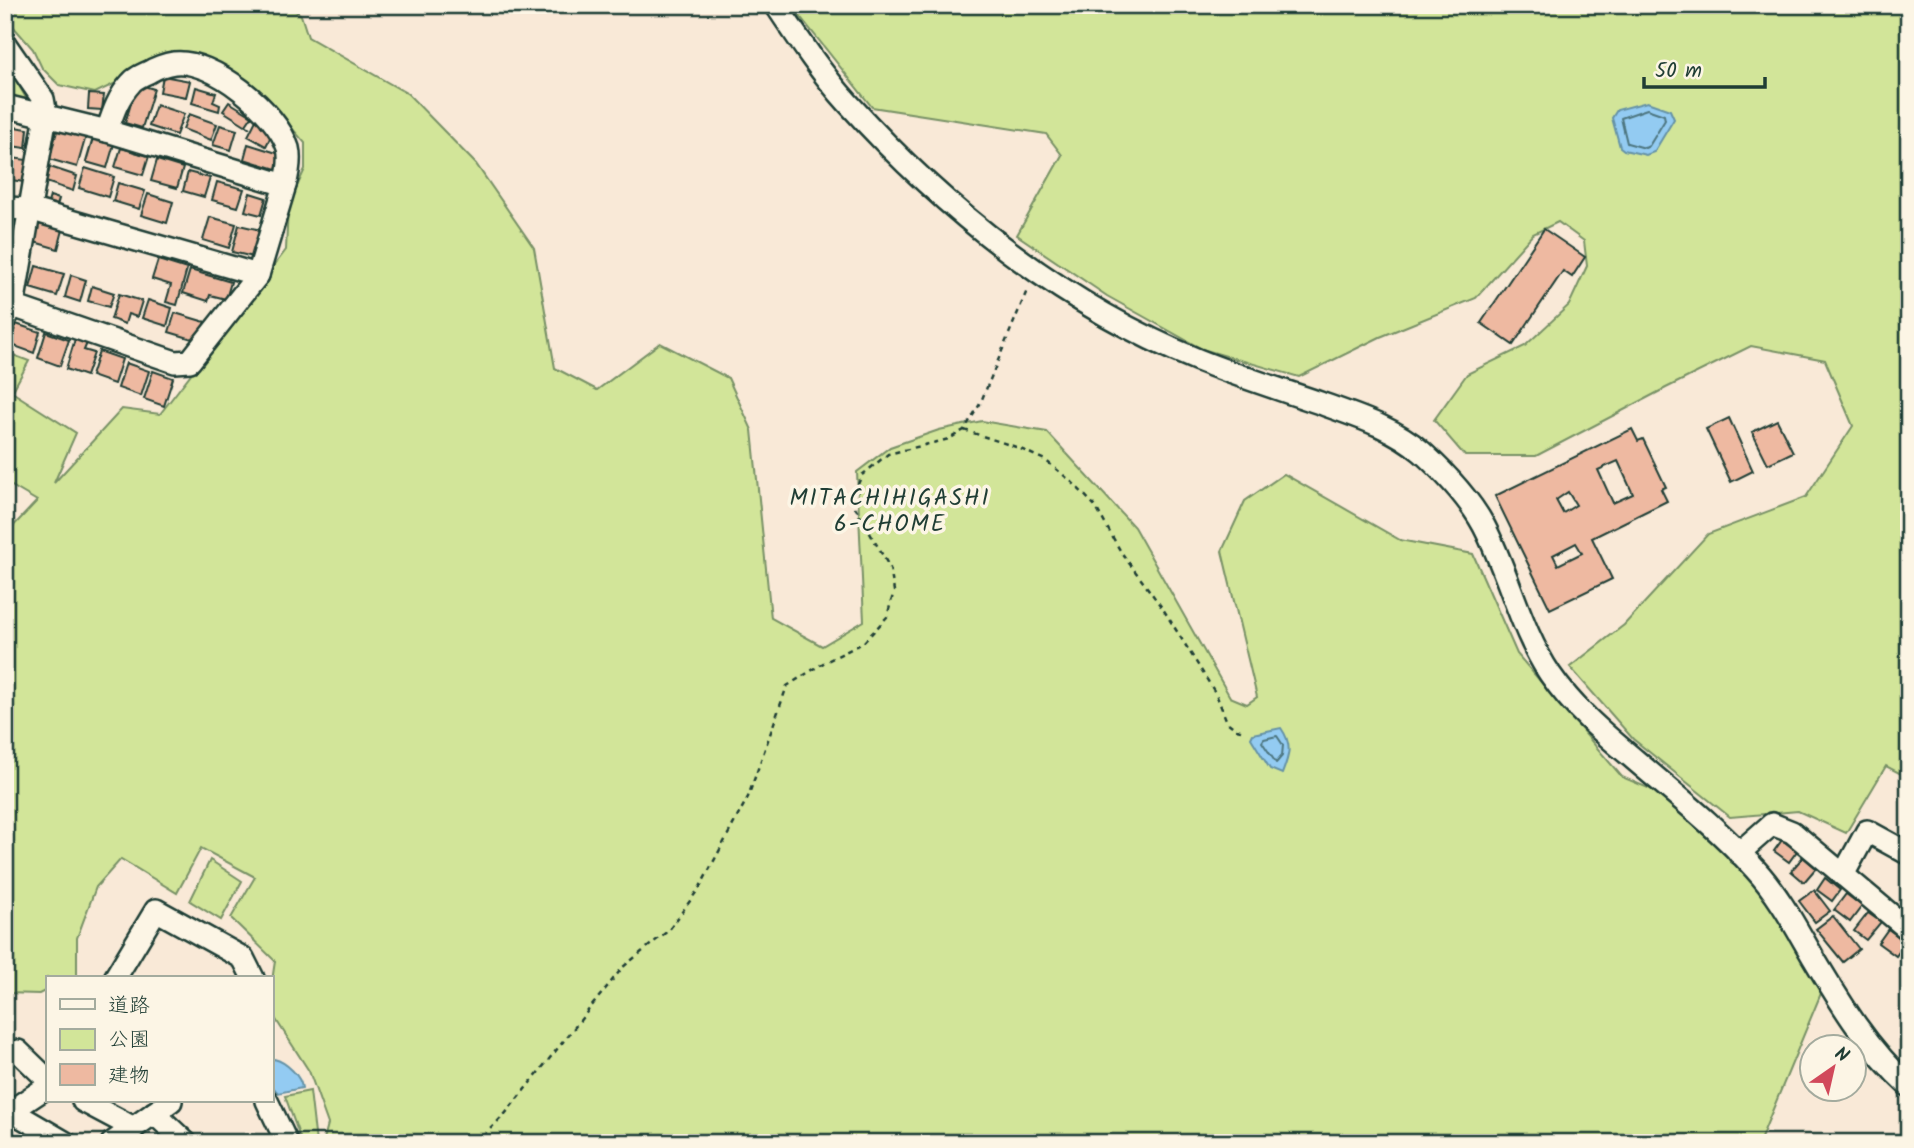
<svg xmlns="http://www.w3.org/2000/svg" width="1914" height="1148" font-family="Kalam,'Klee One',sans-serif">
	<rect width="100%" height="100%" fill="#f9e9d7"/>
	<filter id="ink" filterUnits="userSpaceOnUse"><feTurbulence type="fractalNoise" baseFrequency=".0143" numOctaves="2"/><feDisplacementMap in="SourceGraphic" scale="14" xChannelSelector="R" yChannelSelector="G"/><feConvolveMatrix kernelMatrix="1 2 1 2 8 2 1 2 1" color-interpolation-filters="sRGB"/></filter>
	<g filter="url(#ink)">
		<g fill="#d2e599" stroke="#789166" stroke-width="2">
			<polygon points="5,5 288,5 301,15 308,37 408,94 476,164 534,248 555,368 597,390 660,343 728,378 752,430 771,618 822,646 864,621 857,472 890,447 939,430 982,421 1047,432 1134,527 1230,697 1247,704 1257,697 1222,551 1245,501 1284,474 1400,540 1473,554 1517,654 1622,777 1665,795 1771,896 1824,986 1759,1143 323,1143 328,1124 309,1071 271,1012 271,988 275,961 231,918 255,877 201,848 177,893 121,859 96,887 77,938 77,975 71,978 47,978 47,990 39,994 5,993 5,535 37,501 5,482 5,352 29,361 12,392 76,433 54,483 122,409 160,414 286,250 288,206 305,169 305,143 272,105 229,68 179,53 95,93 59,85 42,68 33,49 5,17"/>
			<polygon points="791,5 1909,5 1909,778 1886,766 1846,833 1798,811 1730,817 1633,739 1570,667 1624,625 1708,534 1806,497 1853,426 1825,360 1751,346 1666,388 1536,456 1465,456 1434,420 1467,374 1525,346 1569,305 1587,266 1584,241 1558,222 1533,234 1476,298 1380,337 1299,377 1202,349 1107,296 1017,235 1062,155 1046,134 872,107"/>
			<polygon points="5,61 30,105 5,100"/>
			<polygon points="210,860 242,881 221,920 190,901"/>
			<polygon points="310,1091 316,1143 302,1143 285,1096"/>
		</g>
		<g fill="#93cbf2" stroke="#6592a6" stroke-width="2">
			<polygon points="1647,102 1670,110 1674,119 1654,152 1646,155 1624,150 1620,147 1612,118 1617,110"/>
			<path d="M1281 728C1293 745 1289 756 1282 774L1270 769 1251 738 1253 734Z"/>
			<path d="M274 1059C287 1062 301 1077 302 1088L278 1093 271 1085V1061Z"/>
		</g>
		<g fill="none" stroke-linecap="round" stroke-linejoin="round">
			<g stroke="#4d7680" stroke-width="2">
				<polygon points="1647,109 1664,115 1665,120 1649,146 1645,148 1627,143 1621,118"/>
				<polygon points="1277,736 1283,745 1282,756 1276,763 1262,742 1264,739"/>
			</g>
		</g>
		<g fill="#eeb9a1" stroke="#1f3d34" stroke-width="2" fill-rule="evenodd">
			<polygon points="163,76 190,81 186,97 160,92"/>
			<polygon points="137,84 154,89 142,128 125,123"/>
			<polygon points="196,87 216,93 213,102 220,105 219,111 192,103"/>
			<polygon points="89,94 104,95 102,110 88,109"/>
			<polygon points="229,102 252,116 246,125 250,128 223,111"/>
			<polygon points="156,105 184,114 176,135 149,126"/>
			<polygon points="189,114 217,124 211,140 183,129"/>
			<polygon points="256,120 262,123 261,126 273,132 266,146 248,136"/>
			<polygon points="5,125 9,125 7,147 5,147"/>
			<polygon points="220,125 237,130 231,150 213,145"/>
			<polygon points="14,127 28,129 26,148 11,146"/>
			<polygon points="58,128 86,136 77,167 49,159"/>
			<polygon points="93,138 114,144 107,168 86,162"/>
			<polygon points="248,144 280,154 276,169 244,159"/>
			<polygon points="121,148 149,156 143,175 115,167"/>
			<polygon points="5,157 27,160 24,182 5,179"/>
			<polygon points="157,160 183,168 177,188 151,181"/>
			<polygon points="50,167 77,176 73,191 46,182"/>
			<polygon points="85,168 114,177 108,197 79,188"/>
			<polygon points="188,172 210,178 204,197 183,191"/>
			<polygon points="217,182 244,189 238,207 212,200"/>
			<polygon points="118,183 145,191 139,209 113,201"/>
			<polygon points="250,193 266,198 261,215 245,211"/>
			<polygon points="148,194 173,202 167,223 141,215"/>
			<polygon points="50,196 59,199 57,206 48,203"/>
			<polygon points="5,217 11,217 10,236 5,236"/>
			<polygon points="210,217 236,224 229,248 203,240"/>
			<polygon points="36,222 63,230 58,249 31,241"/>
			<polygon points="239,225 265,231 258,258 232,252"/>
			<polygon points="1544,229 1585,257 1572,277 1563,271 1513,345 1481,323"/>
			<polygon points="5,244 12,245 11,264 5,263"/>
			<polygon points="158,260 187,269 177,305 166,302 171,285 152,279"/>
			<polygon points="36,266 64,274 57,296 30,288"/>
			<polygon points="190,270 231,282 226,299 210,295 208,301 183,293"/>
			<polygon points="71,275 86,280 80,302 65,297"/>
			<polygon points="92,286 114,293 109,307 88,301"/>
			<polygon points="119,294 142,301 137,317 128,314 125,324 111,319"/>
			<polygon points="148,300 172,308 167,326 142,318"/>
			<polygon points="175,313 205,322 199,341 169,332"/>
			<polygon points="16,324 40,332 34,353 9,344"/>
			<polygon points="46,332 69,340 60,366 38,358"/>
			<polygon points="75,339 87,343 84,350 94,353 86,376 66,369"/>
			<polygon points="99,351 122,359 114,384 91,376"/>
			<polygon points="126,363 149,371 141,396 118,388"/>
			<polygon points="153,371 173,378 164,406 144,399"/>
			<polygon points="1729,418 1753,471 1731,482 1706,429"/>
			<polygon points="1777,420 1793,452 1768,464 1752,432"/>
			<path d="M1632 429 1638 441 1643 439 1666 487 1661 489 1667 501 1592 538 1612 579 1550 609 1495 496ZM1618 461 1633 494 1613 503 1598 470ZM1568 492 1576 505 1563 513 1556 500ZM1576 543 1582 553 1558 565 1553 555Z"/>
			<polygon points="1782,840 1797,851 1789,862 1774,851"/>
			<polygon points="1803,857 1816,868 1804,882 1791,871"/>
			<polygon points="1825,878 1840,890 1832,901 1817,890"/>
			<polygon points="1814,890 1830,911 1815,922 1799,901"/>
			<polygon points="1846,894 1862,906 1850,922 1834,910"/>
			<polygon points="1868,913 1881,922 1866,940 1854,931"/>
			<polygon points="1833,916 1859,949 1843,962 1816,929"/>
			<polygon points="1888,929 1906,942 1896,956 1878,943"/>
			<polygon points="1906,946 1909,948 1909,962 1900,956"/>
		</g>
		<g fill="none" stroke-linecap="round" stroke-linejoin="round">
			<defs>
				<g id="minor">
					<path d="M776 5C798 38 821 73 848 103 944 210 1063 305 1198 360 1238 376 1279 389 1320 403 1356 416 1393 427 1422 452 1445 473 1469 498 1484 526 1509 574 1520 629 1550 674 1574 709 1603 733 1635 760 1676 795 1719 829 1755 869 1779 895 1795 926 1813 957 1841 1004 1868 1049 1909 1086"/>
					<polyline points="5,44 43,99 46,115 13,306 5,319"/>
					<polyline points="5,106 107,131 285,185 258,275 190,361 175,362 13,306"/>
					<path d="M107 131C113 113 118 97 131 83 135 78 142 75 149 72 155 68 166 64 174 63 212 58 277 112 288 148 291 160 288 174 285 185"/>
					<polyline points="5,208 29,209 258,275"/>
					<polyline points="1739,853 1772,824 1792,832 1909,930"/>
					<polyline points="1843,875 1867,831 1909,854"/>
					<polyline points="115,978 156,910 243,958 253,978"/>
					<polyline points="18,1051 47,1079"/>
					<polyline points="83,1101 134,1128"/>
					<polyline points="267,1101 287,1143"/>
					<polyline points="11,1111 66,1143"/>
					<polyline points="154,1113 186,1143"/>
					<polyline points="5,1115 47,1087"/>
					<polyline points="112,1143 171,1101"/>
				</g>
			</defs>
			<use href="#minor" stroke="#1f3d34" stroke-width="26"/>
			<g stroke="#1f3d34" stroke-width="2.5" stroke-dasharray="5 5" stroke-linecap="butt">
				<polyline points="964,430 1016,447 1045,460 1072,482 1095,506 1121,552 1163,609 1216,694 1227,722 1236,729 1245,731"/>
				<polyline points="476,1143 505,1114 623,967 669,930 700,887 748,797 787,686 825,662 863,643 887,617 894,591 890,568 851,500 862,475 888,454 949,439 964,430 980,404 1028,288"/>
			</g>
			<use href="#minor" stroke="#fcf5e5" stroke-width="21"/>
		</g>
	</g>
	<g text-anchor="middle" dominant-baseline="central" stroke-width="7" stroke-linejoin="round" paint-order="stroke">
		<g font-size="23" letter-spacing="2" fill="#1f3d34" stroke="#fcf5e5">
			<text x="890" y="499">MITACHIHIGASHI<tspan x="890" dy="26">6-CHOME</tspan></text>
		</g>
	</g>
	<rect width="1914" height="1148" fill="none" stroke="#fcf5e5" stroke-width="28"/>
	<rect x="14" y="14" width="1886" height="1120" fill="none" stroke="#1f3d34" stroke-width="2.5" filter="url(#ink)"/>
	<rect x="46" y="976" width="228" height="126" fill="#fcf5e5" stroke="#a4ab9e" stroke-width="2"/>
	<rect x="60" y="999" width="35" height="10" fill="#fcf5e5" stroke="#a4ab9e" stroke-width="2"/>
	<text x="108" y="1012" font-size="21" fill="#1f3d34">道路</text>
	<rect x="60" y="1029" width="35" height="21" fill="#d2e599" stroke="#a4ab9e" stroke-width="2"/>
	<text x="108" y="1046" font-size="21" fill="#1f3d34">公園</text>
	<rect x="60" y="1064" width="35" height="21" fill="#eeb9a1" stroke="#a4ab9e" stroke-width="2"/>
	<text x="108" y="1082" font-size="21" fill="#1f3d34">建物</text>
	<g transform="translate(1833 1068) rotate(34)"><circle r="33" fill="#fcf5e5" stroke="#a4ab9e" stroke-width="2"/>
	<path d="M0-5L12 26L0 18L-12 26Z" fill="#d1495b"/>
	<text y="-10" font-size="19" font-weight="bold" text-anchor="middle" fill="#1f3d34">N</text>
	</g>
	<path d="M1644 77v10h121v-10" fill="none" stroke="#1f3d34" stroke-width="3.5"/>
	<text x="1655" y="77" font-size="21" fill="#1f3d34" stroke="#fcf5e5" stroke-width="5" paint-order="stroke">50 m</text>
</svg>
